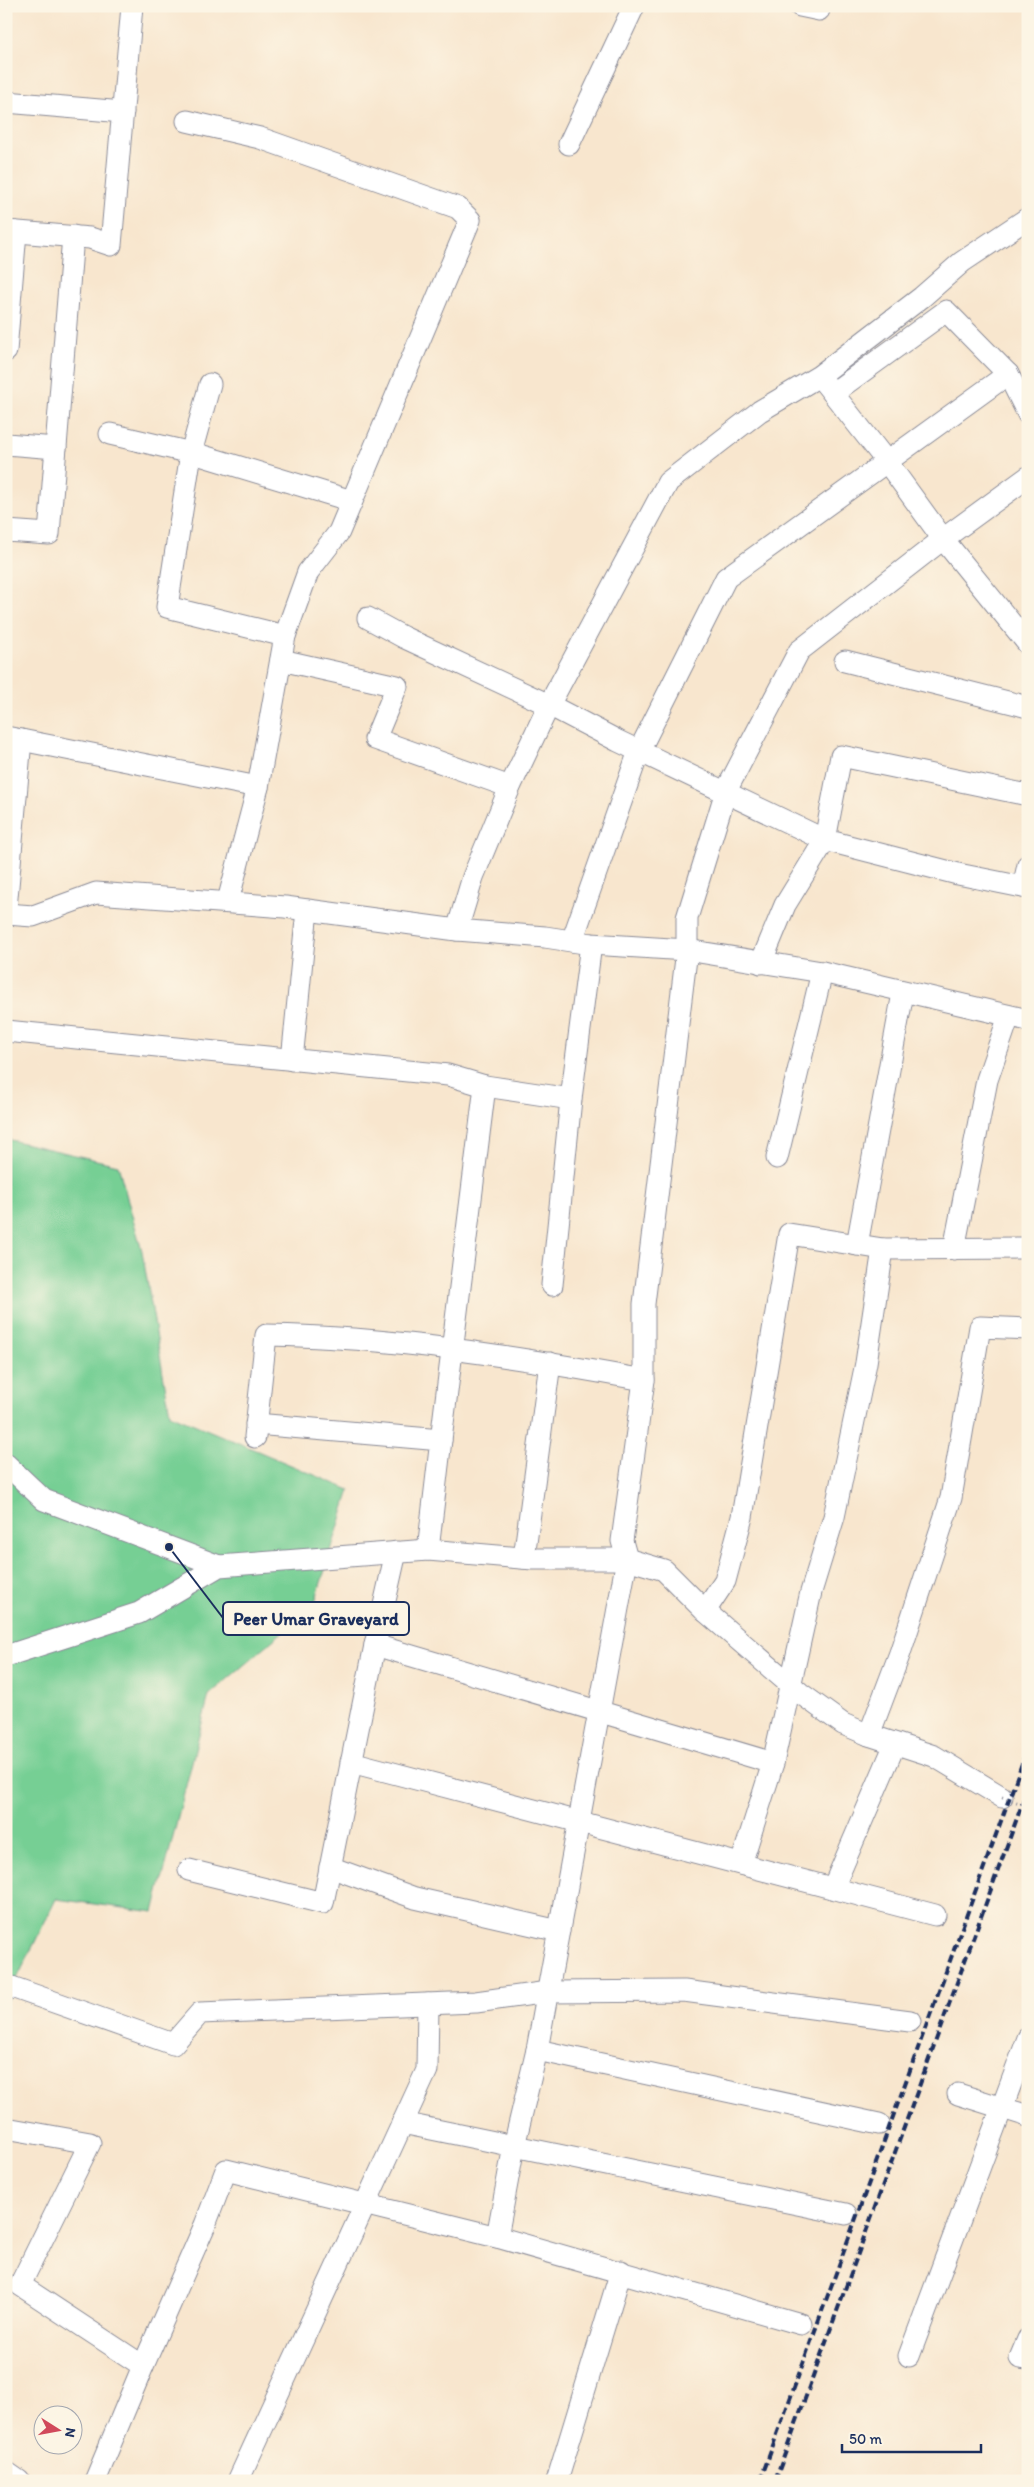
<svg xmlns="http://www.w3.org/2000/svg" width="1034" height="2487" font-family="Itim,sans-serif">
	<rect width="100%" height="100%" fill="#fcf5e5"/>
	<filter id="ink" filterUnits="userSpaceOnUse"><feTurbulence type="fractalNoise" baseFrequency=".02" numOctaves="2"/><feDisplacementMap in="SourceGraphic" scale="10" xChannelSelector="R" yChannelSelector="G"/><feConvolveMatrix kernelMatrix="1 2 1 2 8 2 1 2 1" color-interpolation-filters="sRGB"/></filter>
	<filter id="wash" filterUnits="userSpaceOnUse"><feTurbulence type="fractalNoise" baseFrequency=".0096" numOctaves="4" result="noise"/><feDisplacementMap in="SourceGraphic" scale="20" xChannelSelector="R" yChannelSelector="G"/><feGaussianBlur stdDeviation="1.12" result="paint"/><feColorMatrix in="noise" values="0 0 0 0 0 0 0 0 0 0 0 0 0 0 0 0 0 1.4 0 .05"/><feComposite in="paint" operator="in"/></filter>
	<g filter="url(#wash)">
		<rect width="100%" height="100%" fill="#f8e6ce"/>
		<polygon fill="#76cf94" stroke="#487f79" points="6,1139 118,1165 142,1251 170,1414 350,1490 314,1605 209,1695 154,1912 56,1899 6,2001"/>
	</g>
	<g filter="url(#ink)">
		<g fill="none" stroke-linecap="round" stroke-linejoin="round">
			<defs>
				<g id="minor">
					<polyline points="800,6 819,10"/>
					<polyline points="6,102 123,112"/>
					<polyline points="187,121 260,138 458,208 470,220 339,532 308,572 285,636 258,787 228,901"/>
					<polyline points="569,144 634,6"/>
					<polyline points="6,231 90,238 111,245 132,6"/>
					<polyline points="6,351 16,232"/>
					<polyline points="1008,374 1028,414"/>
					<polyline points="824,382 887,462 943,539 1028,644"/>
					<polyline points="210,384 191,453 167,607 285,636"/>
					<polyline points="110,434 200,455 352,501"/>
					<polyline points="6,444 56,448"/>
					<polyline points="6,531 49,534 73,236"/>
					<polyline points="368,618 403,637 549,705 618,741 825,840 958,874 1028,888"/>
					<polyline points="281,660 397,686 375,739 510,787"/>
					<polyline points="845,661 1028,707"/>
					<polyline points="6,737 258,787"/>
					<polyline points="1023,887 1028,865"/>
					<polyline points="6,909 21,740"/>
					<polyline points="6,914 33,916 96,893 285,907 457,930 545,937 591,944 687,950 822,972 1028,1020"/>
					<polyline points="457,930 473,877 510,787 549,705 668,482 760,411 819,376 922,297 962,262 1028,218"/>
					<polyline points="572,941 639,751 726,578 1008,374 946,311 833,393"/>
					<polyline points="761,963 785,905 825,840 841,756 1028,795"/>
					<polyline points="6,1031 448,1075 485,1086 571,1099"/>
					<polyline points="292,1060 307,910"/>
					<polyline points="777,1158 822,972"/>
					<polyline points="857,1245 903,993"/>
					<polyline points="954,1249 987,1080 1009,1016"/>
					<polyline points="552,1285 571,1099 591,944"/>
					<polyline points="256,1424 441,1440 428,1550 533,1559 627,1559 664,1570 705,1611"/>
					<path d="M255 1437 266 1335C393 1337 519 1357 644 1380"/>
					<polyline points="441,1440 485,1086"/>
					<polyline points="6,1464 44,1500 219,1566"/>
					<polyline points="524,1558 550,1363"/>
					<polyline points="375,1645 773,1763 811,1592 834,1517 866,1363 883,1249"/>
					<polyline points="6,1656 139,1613 219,1566 428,1550"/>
					<polyline points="869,1735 900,1653 951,1498 980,1327 1028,1329"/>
					<polyline points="351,1762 935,1915"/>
					<polyline points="1002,1797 934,1756 869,1735 843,1724 800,1693 705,1611 725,1581 742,1517 789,1234 883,1249 1028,1248"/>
					<polyline points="741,1864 773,1763"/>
					<polyline points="330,1867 415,1898 559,1931"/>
					<polyline points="189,1870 323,1903 375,1645 396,1552"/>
					<polyline points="833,1888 895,1744"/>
					<polyline points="6,1985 173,2044 200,2013 476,2002 548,1992 684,1991 910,2021"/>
					<polyline points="958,2094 1028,2116"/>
					<polyline points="402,2123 846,2214"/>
					<polyline points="879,2124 537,2050 627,1559 622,1541 644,1380 644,1304 687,950 687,918 726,791 799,651 943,539 1028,477"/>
					<polyline points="6,2128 90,2143 20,2285 143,2366 95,2481"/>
					<polyline points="497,2237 514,2146 537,2050"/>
					<polyline points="1028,2339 1020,2358 1028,2359"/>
					<polyline points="909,2356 1028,2038"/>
					<polyline points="143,2366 205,2225 226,2170 497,2237 801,2324"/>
					<polyline points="6,2472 19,2481"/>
					<polyline points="238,2481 427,2070 428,2004"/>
					<polyline points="557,2481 621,2271"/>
				</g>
			</defs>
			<use href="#minor" stroke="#8a8a96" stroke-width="23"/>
			<use href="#minor" stroke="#fff" stroke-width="21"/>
			<g stroke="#1b2f5e" stroke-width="4" stroke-dasharray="8 4" stroke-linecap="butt">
				<polyline points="760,2481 1028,1747"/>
				<polyline points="775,2481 1028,1788"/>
			</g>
			<polyline stroke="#8a8a96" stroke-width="3" stroke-dasharray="1 4" stroke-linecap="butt" points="1002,1797 1028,1806"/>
		</g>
	</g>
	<path fill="none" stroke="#1b2f5e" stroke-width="2" d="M169 1547L223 1618"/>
	<circle fill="#1b2f5e" stroke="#fcf5e5" stroke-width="2" cx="169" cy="1547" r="5"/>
	<rect fill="#fcf5e5" stroke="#1b2f5e" stroke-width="2" x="223" y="1602" width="186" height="33" rx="5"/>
	<g font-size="18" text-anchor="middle" font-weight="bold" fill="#1b2f5e">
		<text x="316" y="1625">Peer Umar Graveyard</text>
	</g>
	<rect width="1034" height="2487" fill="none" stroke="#fcf5e5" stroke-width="25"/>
	<g transform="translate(58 2430) rotate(101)"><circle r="24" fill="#fcf5e5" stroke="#a2a6af"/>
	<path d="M0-4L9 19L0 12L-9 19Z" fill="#d1495b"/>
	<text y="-8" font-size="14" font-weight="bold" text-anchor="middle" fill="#1b2f5e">N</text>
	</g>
	<path d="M842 2444v8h139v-8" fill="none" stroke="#1b2f5e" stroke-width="2.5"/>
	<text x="849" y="2444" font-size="15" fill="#1b2f5e" stroke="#fcf5e5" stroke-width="4" paint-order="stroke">50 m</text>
</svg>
